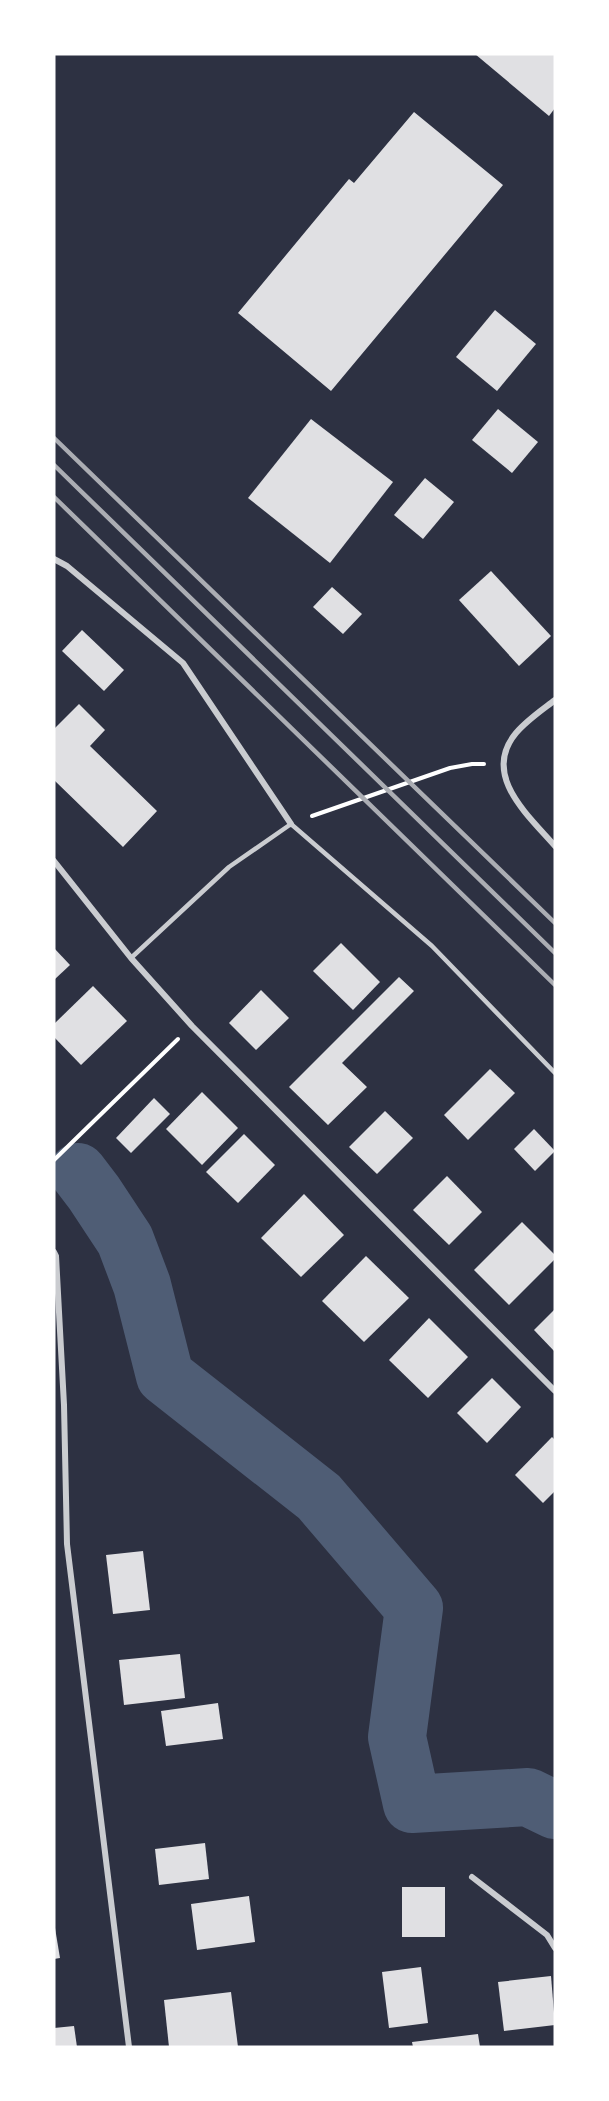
<svg xmlns="http://www.w3.org/2000/svg" width="609" height="2101" font-family="'Golos Text',sans-serif">
	<rect width="100%" height="100%" fill="#2d3142"/>
	<g fill="none" stroke-linecap="round" stroke-linejoin="round">
		<polyline stroke="#4f5d75" stroke-width="58" points="78,1172 94,1193 125,1240 142,1285 165,1376 319,1497 414,1608 397,1737 412,1804 528,1797 555,1810"/>
	</g>
	<g fill="#e0e0e3">
		<polygon points="475,54 555,54 555,108 549,116"/>
		<polygon points="414,112 503,185 331,391 238,313 349,179 354,183"/>
		<polygon points="495,310 536,344 497,391 456,357"/>
		<polygon points="498,409 538,442 512,473 472,440"/>
		<polygon points="311,419 393,482 330,563 248,498"/>
		<polygon points="425,478 454,502 423,539 394,515"/>
		<polygon points="491,571 551,636 519,666 459,600"/>
		<polygon points="332,587 362,614 343,634 313,607"/>
		<polygon points="82,630 124,670 104,691 62,651"/>
		<polygon points="79,704 105,730 90,746 157,811 123,847 54,780 54,729"/>
		<polygon points="341,943 380,982 353,1010 313,971"/>
		<polygon points="54,948 70,965 54,980"/>
		<polygon points="399,977 414,991 342,1063 367,1087 328,1125 289,1087"/>
		<polygon points="93,986 127,1021 81,1065 54,1037 54,1024"/>
		<polygon points="261,990 289,1018 256,1050 229,1023"/>
		<polygon points="490,1069 515,1093 468,1140 444,1115"/>
		<polygon points="202,1092 238,1128 202,1165 166,1129"/>
		<polygon points="154,1098 170,1114 131,1153 116,1138"/>
		<polygon points="385,1111 413,1138 377,1174 349,1147"/>
		<polygon points="534,1129 555,1151 535,1171 514,1149"/>
		<polygon points="244,1134 275,1165 238,1203 206,1172"/>
		<polygon points="447,1176 482,1212 449,1245 413,1210"/>
		<polygon points="304,1194 344,1235 301,1277 261,1238"/>
		<polygon points="522,1222 555,1255 555,1259 509,1305 474,1270"/>
		<polygon points="366,1256 409,1298 364,1342 322,1301"/>
		<polygon points="555,1309 555,1352 534,1330"/>
		<polygon points="429,1318 468,1357 428,1398 389,1360"/>
		<polygon points="492,1378 521,1407 487,1443 457,1413"/>
		<polygon points="552,1437 555,1440 555,1491 543,1503 515,1475"/>
		<polygon points="143,1551 150,1610 113,1614 106,1555"/>
		<polygon points="180,1654 185,1698 124,1705 119,1660"/>
		<polygon points="218,1703 223,1739 166,1746 161,1711"/>
		<polygon points="205,1843 209,1879 159,1885 155,1849"/>
		<rect x="402" y="1887" width="43" height="50"/>
		<polygon points="249,1896 255,1942 197,1950 191,1904"/>
		<polygon points="54,1922 60,1958 54,1959"/>
		<polygon points="421,1967 428,2023 389,2028 382,1972"/>
		<polygon points="551,1976 555,2025 504,2031 498,1982"/>
		<polygon points="231,1992 238,2047 169,2047 164,2000"/>
		<polygon points="74,2026 77,2047 54,2047 54,2028"/>
		<polygon points="478,2034 480,2047 413,2047 412,2042"/>
	</g>
	<g fill="none" stroke-linecap="round" stroke-linejoin="round">
		<g stroke="#fff" stroke-width="4">
			<polyline points="312,816 450,768 472,764 484,764"/>
			<polyline points="54,1160 178,1039"/>
		</g>
		<polyline stroke="#caccd0" stroke-width="4.5" points="131,958 229,867 291,824 432,946 555,1073"/>
		<g stroke="#caccd0" stroke-width="6">
			<polyline points="54,559 67,566 183,663 291,824"/>
			<path d="M555 700C542 710 527 720 516 733 481 775 528 815 555 846"/>
			<polyline points="54,861 131,958 192,1026 555,1391"/>
			<polyline points="54,1252 56,1256 64,1405 67,1544 129,2047"/>
			<polyline points="472,1877 547,1935 555,1948"/>
		</g>
		<g stroke="#abadb3" stroke-width="4.5">
			<polyline points="54,438 555,923"/>
			<polyline points="54,465 555,953"/>
			<polyline points="54,497 555,985"/>
		</g>
	</g>
	<rect width="609" height="2101" fill="none" stroke="#ffffff" stroke-width="111"/>
</svg>
